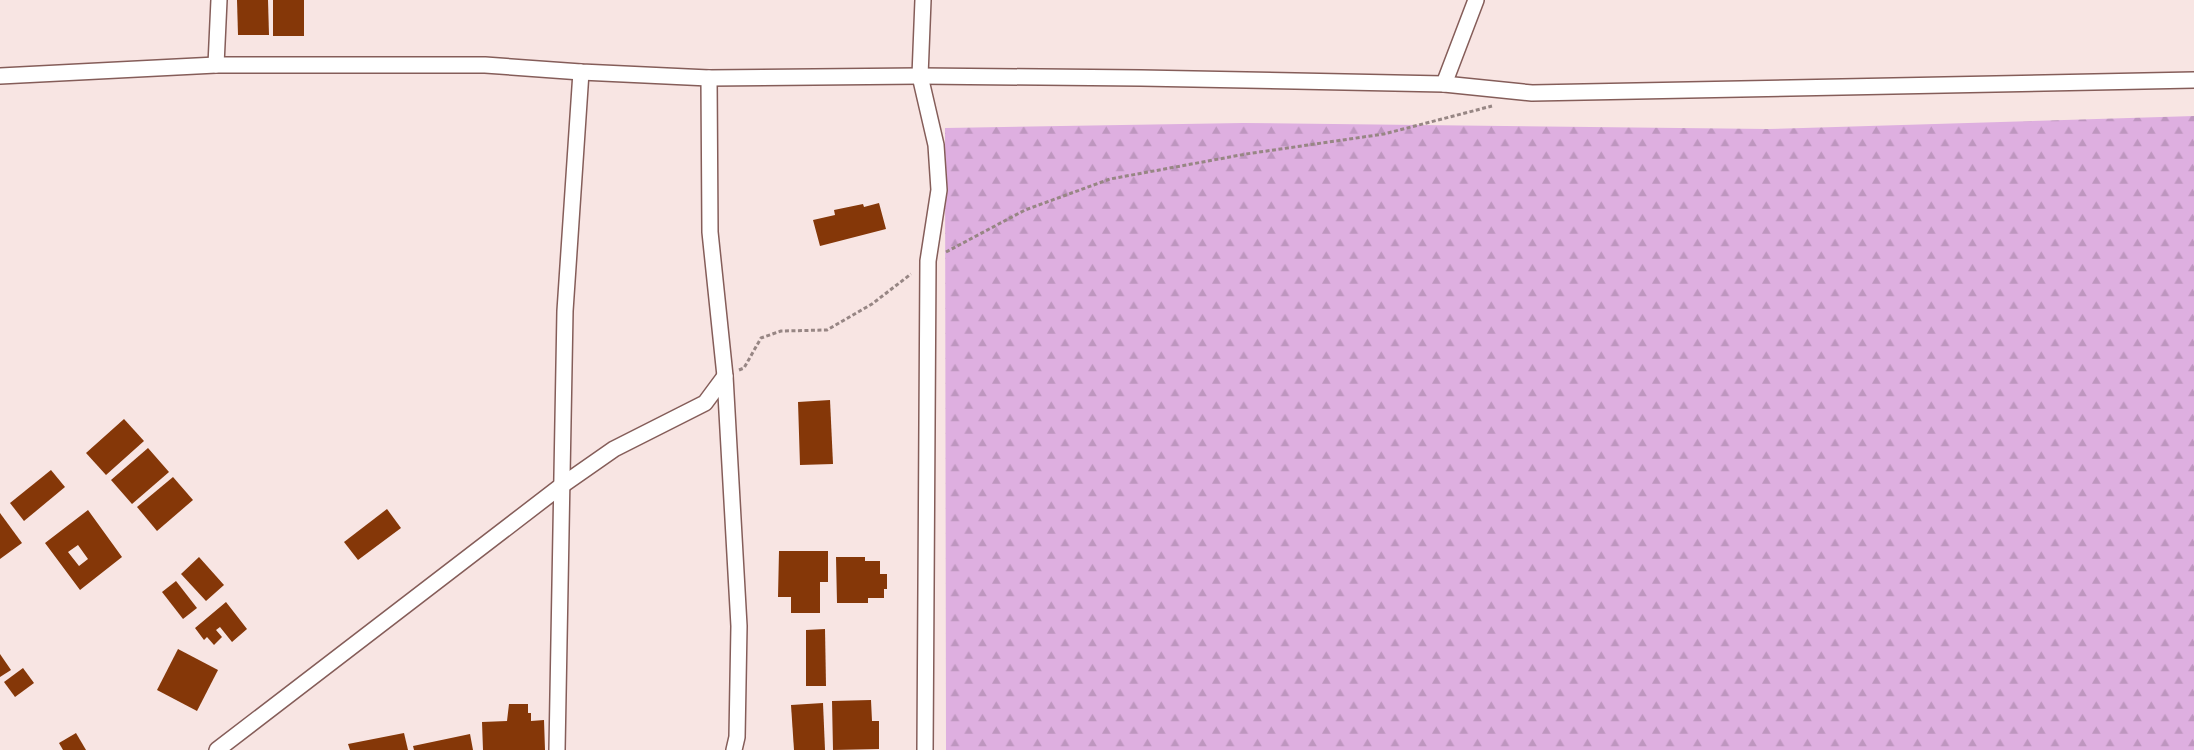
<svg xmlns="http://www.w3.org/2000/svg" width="2194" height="750" font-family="'Titillium Web',sans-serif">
	<defs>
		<pattern id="forest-firs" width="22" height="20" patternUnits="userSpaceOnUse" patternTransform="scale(1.25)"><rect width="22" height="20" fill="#deafe0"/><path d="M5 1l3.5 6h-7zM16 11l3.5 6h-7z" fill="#be96bf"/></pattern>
	</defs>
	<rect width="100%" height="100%" fill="#f8e5e3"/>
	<polygon fill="url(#forest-firs)" points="2194,116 2194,750 946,750 945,128 1243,123 1768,129"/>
	<g fill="#853708" fill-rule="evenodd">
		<polygon points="237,0 268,0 269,35 238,35"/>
		<rect x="273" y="0" width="31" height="36"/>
		<polygon points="879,203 886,229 820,246 813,220 835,215 834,210 863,204 864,207"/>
		<polygon points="830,400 833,464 800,465 798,402"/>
		<polygon points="124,419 144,441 106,475 86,453"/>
		<polygon points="148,448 169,472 132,504 111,480"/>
		<polygon points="51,470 65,487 24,521 10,503"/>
		<polygon points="173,477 193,500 157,531 137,507"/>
		<polygon points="387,509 401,528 358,560 344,542"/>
		<path d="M88 510 122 557 80 590 45 543ZM78 545 88 559 79 566 68 552Z"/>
		<polygon points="0,513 22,543 0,559"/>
		<polygon points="779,551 828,551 828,582 820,582 820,613 791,613 791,597 778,597"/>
		<polygon points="199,557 224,585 206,601 181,574"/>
		<polygon points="836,557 865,557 865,561 880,561 880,574 887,574 887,589 884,589 884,598 868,598 868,603 837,603"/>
		<polygon points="176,581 197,608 183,619 162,592"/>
		<polygon points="226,602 247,629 232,642 220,627 216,630 222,637 214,645 207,637 204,640 195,628"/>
		<polygon points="825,629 826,686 806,686 806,630"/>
		<polygon points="178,649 218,670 197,711 157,690"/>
		<polygon points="0,654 11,670 0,677"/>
		<polygon points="23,668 34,683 15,697 4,682"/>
		<polygon points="871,700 872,721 879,721 879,749 833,750 832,701"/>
		<polygon points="823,703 825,750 794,750 791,705"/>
		<polygon points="509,704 528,704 528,713 531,713 531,721 544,720 545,750 483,750 482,722 507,721"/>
		<polygon points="76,733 86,750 63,750 59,743"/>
		<polygon points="404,733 408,750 350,750 348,744"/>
		<polygon points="470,734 473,750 414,750 413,746"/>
	</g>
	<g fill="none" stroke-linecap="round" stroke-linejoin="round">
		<defs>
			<g id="minor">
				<polyline points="923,0 920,76 936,145 939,190 928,261 925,750"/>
				<polyline points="216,65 219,0"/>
				<polyline points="0,76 216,65 485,65 581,72 709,78 920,76 1141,78 1444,84 1532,93 2194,80"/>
				<polyline points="709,78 710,232 725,376 739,626 737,737 734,750"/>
				<polyline points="1444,84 1476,0"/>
				<polyline points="217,750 561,486 614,449 705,403 725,376"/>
				<polyline points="557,750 565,311 581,72"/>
			</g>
		</defs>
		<use href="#minor" stroke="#855d59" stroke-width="18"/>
		<g stroke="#978684" stroke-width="3" stroke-dasharray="4 2.5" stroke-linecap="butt">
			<polyline points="946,252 1025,210 1110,179 1246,154 1384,134 1492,106"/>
			<polyline points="739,370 744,368 761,338 781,331 827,330 872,304 911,274"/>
		</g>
		<use href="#minor" stroke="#fff" stroke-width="15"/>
	</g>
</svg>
